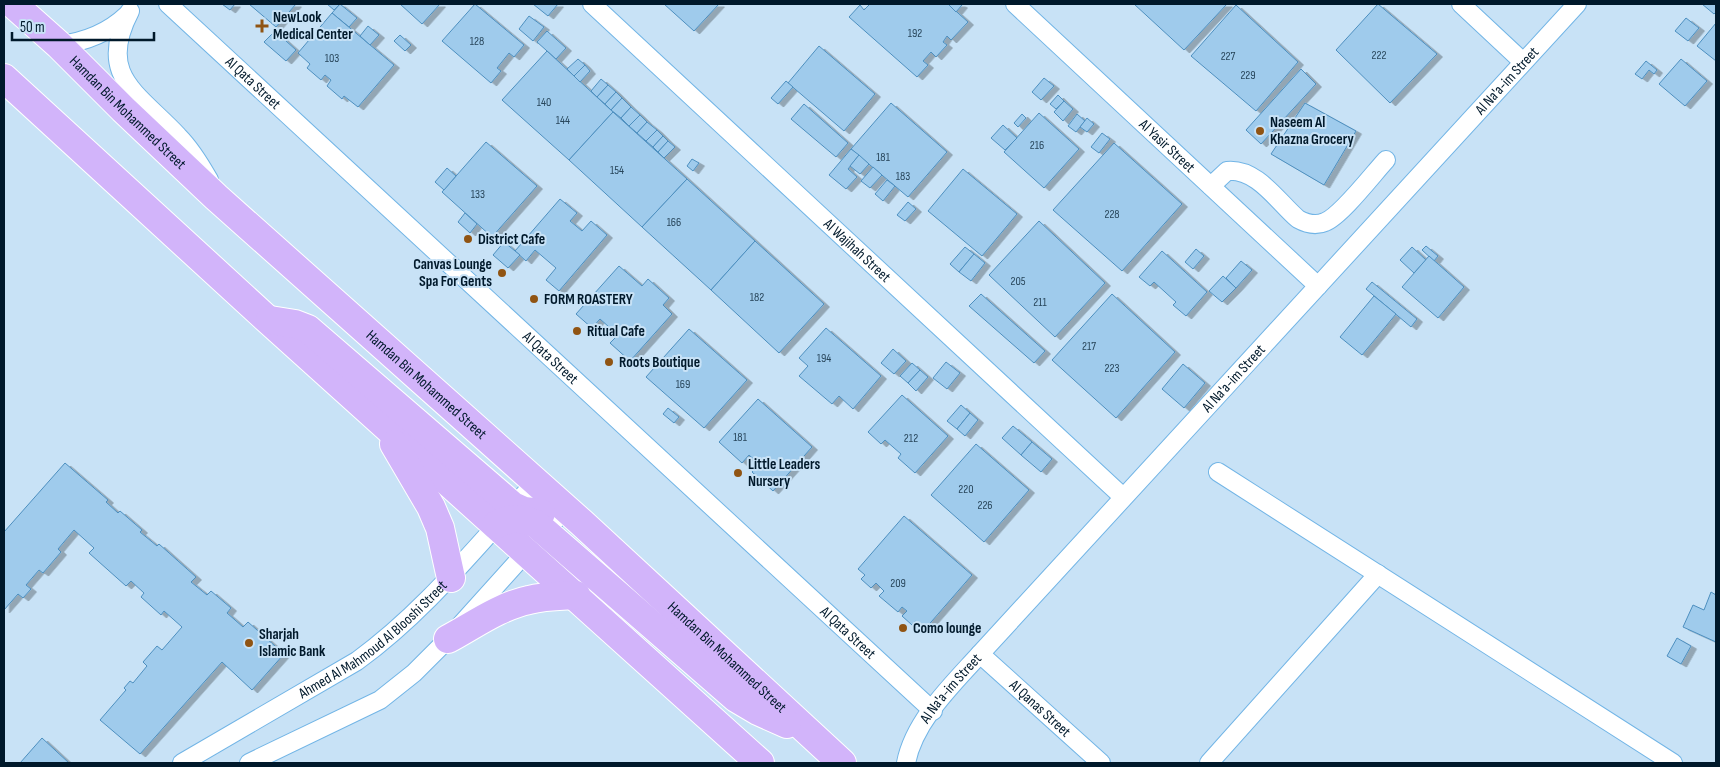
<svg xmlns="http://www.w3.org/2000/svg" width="1720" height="767" font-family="'Sofia Sans Condensed',sans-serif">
	<defs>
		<filter id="shadow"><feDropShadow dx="5.5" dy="3" stdDeviation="0" flood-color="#0004"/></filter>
	</defs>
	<rect width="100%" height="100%" fill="#c8e2f6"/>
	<g fill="#9fcbec" stroke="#4d8fbf" filter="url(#shadow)">
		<polygon points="222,4 235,4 230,10"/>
		<polygon points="249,4 296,4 276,27"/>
		<polygon points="327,4 340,4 334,10"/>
		<polygon points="340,4 357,18 349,27 332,13"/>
		<polygon points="400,4 440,4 422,24"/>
		<polygon points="475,4 524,45 514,57 509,53 497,68 501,71 491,83 442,41"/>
		<polygon points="533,4 558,4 548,16"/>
		<polygon points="664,4 719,4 694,31"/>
		<polygon points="870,4 948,4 968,22 951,40 947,36 943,42 947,45 936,57 931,52 923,61 928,65 917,77 849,17 860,5 864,10"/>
		<polygon points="951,4 960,4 962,5 956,12 949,5"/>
		<polygon points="1134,4 1227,4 1184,50"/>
		<polygon points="1378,4 1437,54 1390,103 1336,50"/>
		<polygon points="1702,4 1716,4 1716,12 1714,14"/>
		<polygon points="1236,5 1298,62 1256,111 1191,56"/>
		<polygon points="332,13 394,65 358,107 344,96 342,99 327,86 331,80 325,75 321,80 307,68 310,64 298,53"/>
		<polygon points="529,16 544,27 533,41 519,29"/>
		<polygon points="1686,18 1699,28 1688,41 1675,31"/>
		<polygon points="1716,23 1716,61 1697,46"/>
		<polygon points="368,26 379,35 370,45 360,36"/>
		<polygon points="275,31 296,50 286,61 264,42"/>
		<polygon points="547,31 566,48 556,59 537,42"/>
		<polygon points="400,35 411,45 405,51 394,41"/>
		<polygon points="819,46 875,94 844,131 788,83"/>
		<polygon points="547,51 613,112 569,160 502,100"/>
		<polygon points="578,59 585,65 574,76 567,69"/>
		<polygon points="1681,59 1707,81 1685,106 1659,84"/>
		<polygon points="1646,61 1657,70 1654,74 1649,70 1642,79 1635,74"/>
		<polygon points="585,65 590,71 580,82 574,76"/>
		<polygon points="1301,69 1316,84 1261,144 1246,130"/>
		<polygon points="1044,78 1054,86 1041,100 1032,92"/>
		<polygon points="601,79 608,85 597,97 591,91"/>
		<polygon points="786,81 793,87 778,104 771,98"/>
		<polygon points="608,85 616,92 605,104 597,97"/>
		<polygon points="616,92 622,98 611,110 605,104"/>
		<polygon points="1058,95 1064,101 1056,109 1050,104"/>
		<polygon points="622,98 631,107 621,118 611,110"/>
		<polygon points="1064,101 1073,109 1063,121 1054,112"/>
		<polygon points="891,103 947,152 908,197 851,149"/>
		<polygon points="1305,103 1356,131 1324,185 1271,154"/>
		<polygon points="804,104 848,143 836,157 791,119"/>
		<polygon points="631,107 640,115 629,126 621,118"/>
		<polygon points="613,112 687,179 642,227 569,160"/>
		<polygon points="1039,113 1079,149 1044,188 1004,152"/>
		<polygon points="1022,114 1026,118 1018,127 1014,123"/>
		<polygon points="1077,114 1085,121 1076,132 1068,126"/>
		<polygon points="640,115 647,122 637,133 629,126"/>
		<polygon points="1087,118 1094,124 1087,132 1080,127"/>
		<polygon points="647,122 657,130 646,141 637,133"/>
		<polygon points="1003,125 1017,138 1005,150 991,138"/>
		<polygon points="657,130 663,136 653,147 646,141"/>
		<polygon points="1102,133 1110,139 1099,153 1091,147"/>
		<polygon points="663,136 668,141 658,152 653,147"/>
		<polygon points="668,141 675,147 664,158 658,152"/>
		<polygon points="486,142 537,186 492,237 442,192"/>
		<polygon points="1114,143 1182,204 1122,271 1053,210"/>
		<polygon points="851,149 859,155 848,169 857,177 846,189 829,175"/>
		<polygon points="859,155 869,164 860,174 850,166"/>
		<polygon points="692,159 699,163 693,171 687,166"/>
		<polygon points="873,167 882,175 870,188 861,181"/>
		<polygon points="447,168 456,176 444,190 435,182"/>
		<polygon points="963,169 1017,214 982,256 928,211"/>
		<polygon points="687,179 755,241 711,290 642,227"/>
		<polygon points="887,180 895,186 883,201 875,194"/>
		<polygon points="560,199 577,213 570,221 582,231 591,221 607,235 559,291 546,280 556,268 535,250 526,261 515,251"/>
		<polygon points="908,202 916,209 905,221 897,215"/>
		<polygon points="465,213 477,224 470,233 458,222"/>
		<polygon points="1039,221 1105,283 1055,337 989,275"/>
		<polygon points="755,241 824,304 779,353 711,290"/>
		<polygon points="504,242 520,255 508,268 493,255"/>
		<polygon points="1426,246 1438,256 1434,261 1422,250"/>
		<polygon points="965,247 974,254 959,272 950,264"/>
		<polygon points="1412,247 1426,260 1414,273 1400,260"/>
		<polygon points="1196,249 1204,256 1193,269 1185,262"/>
		<polygon points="1162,251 1207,292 1186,316 1173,305 1176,302 1154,282 1150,286 1139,277"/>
		<polygon points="974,254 985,263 971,281 959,272"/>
		<polygon points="1429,256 1464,287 1438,318 1402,287"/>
		<polygon points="1241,261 1252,270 1236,288 1226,278"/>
		<polygon points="619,266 642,286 648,279 669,298 663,305 672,314 630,361 610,343 618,335 600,319 592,328 576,314"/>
		<polygon points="1223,276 1236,288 1222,302 1209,291"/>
		<polygon points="1372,282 1417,319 1411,327 1366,289"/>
		<polygon points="981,294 1045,351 1034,363 969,306"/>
		<polygon points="1112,294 1175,352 1116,418 1052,360"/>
		<polygon points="1374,296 1396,314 1362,355 1340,337"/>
		<polygon points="826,328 881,376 853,409 839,396 832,404 799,376 808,366 799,358"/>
		<polygon points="689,329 747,380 704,428 646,377"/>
		<polygon points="893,349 906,361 894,374 881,363"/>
		<polygon points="946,362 960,373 947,389 933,378"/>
		<polygon points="912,363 920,370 908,383 900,376"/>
		<polygon points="1183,364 1205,383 1184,408 1162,389"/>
		<polygon points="920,370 928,377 916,391 908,383"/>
		<polygon points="902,395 948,436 915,473 898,458 901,454 885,440 881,444 868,432"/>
		<polygon points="758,399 812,447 773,491 752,472 759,464 749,455 742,463 719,442"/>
		<polygon points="961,405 970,413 957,429 947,421"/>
		<polygon points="668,408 679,417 674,423 663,414"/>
		<polygon points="970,413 978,420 965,436 957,429"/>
		<polygon points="1013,426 1032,442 1021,455 1002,438"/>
		<polygon points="1032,442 1052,459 1041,472 1021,455"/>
		<polygon points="976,444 1029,490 984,542 931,495"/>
		<polygon points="65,463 108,500 106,502 118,513 120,511 142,530 140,532 157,546 159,544 196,577 191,582 207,595 211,591 231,608 227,613 243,627 248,622 284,654 252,690 222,662 140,754 100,720 126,690 124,688 130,681 133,683 147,666 143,662 157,646 162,650 182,627 164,611 161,615 141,597 144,593 131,581 126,586 89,553 94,548 74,530 58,549 61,552 43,573 39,570 26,585 31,589 23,598 18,594 4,610 4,532"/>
		<polygon points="904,516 972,575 925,629 915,621 912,625 902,616 907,611 902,607 898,612 879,596 884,591 876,583 871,588 861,579 865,575 858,569"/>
		<polygon points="1711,592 1716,595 1716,642 1683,627 1693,605 1704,610"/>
		<polygon points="1677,638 1691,646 1681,664 1667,656"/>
		<polygon points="42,738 69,763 20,763"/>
	</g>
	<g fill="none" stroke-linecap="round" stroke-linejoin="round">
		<defs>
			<g id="street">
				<path id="s1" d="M168 4 933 711"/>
				<path id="s2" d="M592 4 1123 497"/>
				<path id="s3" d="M1015 4 1318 286"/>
				<polyline points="1461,4 1523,62"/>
				<path d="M130 11C96 76 138 93 178 136 191 149 200 164 209 180"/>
				<path d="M59 45C85 42 108 33 127 15"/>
				<path d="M1211 186 1227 171C1257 168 1278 202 1298 219 1307 224 1316 226 1325 222 1341 216 1373 174 1386 160"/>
				<polyline points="1218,472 1673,763"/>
				<path id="s4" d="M980 654 1101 763"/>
				<path id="s5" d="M182 763 357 661C427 610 477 545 535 483"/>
				<polyline points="249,763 380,700 414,673 448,639 565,509"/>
				<path id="s6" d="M906 763C914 721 952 685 980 654L1577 4"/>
				<polyline points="1209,763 1378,574"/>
			</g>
			<g id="primary">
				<path id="s7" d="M13 4 59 45 123 109 216 197 582 523 842 763"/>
				<polyline points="4,78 268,320 760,763"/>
				<polyline points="270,320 295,324 308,329 513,506 524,511 541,513"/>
				<polyline points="394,444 431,507 440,528 451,578"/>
				<path d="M496 525C509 517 521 517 536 524L736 698 758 711 787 724"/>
				<path d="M448 639C474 625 500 606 529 600 544 596 560 596 576 595"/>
			</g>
		</defs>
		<use href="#street" stroke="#72b5e6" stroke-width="20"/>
		<use href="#primary" stroke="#fff" stroke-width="30"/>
		<use href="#street" stroke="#fff" stroke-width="18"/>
		<use href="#primary" stroke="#d2b4fa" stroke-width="28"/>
	</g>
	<g fill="#905413" stroke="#c8e2f6" stroke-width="2">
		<path d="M259.5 18.5h5v5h5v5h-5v5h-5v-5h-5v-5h5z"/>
		<circle cx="1260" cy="131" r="5"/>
		<circle cx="468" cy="239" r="5"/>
		<circle cx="502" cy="273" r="5"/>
		<circle cx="534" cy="299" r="5"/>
		<circle cx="577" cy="331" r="5"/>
		<circle cx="609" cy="362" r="5"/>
		<circle cx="738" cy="473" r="5"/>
		<circle cx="903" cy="628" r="5"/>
		<circle cx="249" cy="643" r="5"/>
	</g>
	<g text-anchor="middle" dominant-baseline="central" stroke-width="4" stroke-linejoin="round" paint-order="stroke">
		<g font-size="12" fill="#28465b">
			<text x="915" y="33">192</text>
			<text x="477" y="41">128</text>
			<text x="1379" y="55">222</text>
			<text x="1228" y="56">227</text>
			<text x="332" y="58">103</text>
			<text x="1248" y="75">229</text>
			<text x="544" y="102">140</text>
			<text x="563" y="120">144</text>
			<text x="1037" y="145">216</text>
			<text x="883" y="157">181</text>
			<text x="617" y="170">154</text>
			<text x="903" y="176">183</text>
			<text x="478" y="194">133</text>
			<text x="1112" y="214">228</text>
			<text x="674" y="222">166</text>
			<text x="1018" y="281">205</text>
			<text x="757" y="297">182</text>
			<text x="1040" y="302">211</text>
			<text x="1089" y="346">217</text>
			<text x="824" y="358">194</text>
			<text x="1112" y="368">223</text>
			<text x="683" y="384">169</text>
			<text x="740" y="437">181</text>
			<text x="911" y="438">212</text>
			<text x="966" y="489">220</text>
			<text x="985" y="505">226</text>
			<text x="898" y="583">209</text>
		</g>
		<g font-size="15" font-weight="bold" fill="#00192b" stroke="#c8e2f6" text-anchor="start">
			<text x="273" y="17">NewLook<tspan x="273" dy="17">Medical Center</tspan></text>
			<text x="1270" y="122">Naseem Al<tspan x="1270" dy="17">Khazna Grocery</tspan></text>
			<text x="478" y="239">District Cafe</text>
			<text x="492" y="264" text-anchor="end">Canvas Lounge<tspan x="492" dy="17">Spa For Gents</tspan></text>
			<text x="544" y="299">FORM ROASTERY</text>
			<text x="587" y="331">Ritual Cafe</text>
			<text x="619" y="362">Roots Boutique</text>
			<text x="748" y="464">Little Leaders<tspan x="748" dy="17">Nursery</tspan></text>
			<text x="913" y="628">Como lounge</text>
			<text x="259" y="634">Sharjah<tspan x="259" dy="17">Islamic Bank</tspan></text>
		</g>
		<g font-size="15" fill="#00192b" stroke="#c8e2f6">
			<text stroke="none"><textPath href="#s6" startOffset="912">Al Na'a-im Street</textPath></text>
			<text stroke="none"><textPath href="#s1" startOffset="116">Al Qata Street</textPath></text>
			<text stroke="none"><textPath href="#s7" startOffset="158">Hamdan Bin Mohammed Street</textPath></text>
			<text stroke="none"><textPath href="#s3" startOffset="208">Al Yasir Street</textPath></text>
			<text stroke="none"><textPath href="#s2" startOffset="362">Al Wajihah Street</textPath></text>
			<text stroke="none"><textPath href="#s1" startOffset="521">Al Qata Street</textPath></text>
			<text stroke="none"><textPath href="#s6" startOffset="508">Al Na'a-im Street</textPath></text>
			<text stroke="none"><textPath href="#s7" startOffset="562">Hamdan Bin Mohammed Street</textPath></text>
			<text stroke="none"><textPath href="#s1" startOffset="926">Al Qata Street</textPath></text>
			<text stroke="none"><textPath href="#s5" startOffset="228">Ahmed Al Mahmoud Al Blooshi Street</textPath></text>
			<text stroke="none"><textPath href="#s7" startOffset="968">Hamdan Bin Mohammed Street</textPath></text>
			<text stroke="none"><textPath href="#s6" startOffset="88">Al Na'a-im Street</textPath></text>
			<text stroke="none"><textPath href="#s4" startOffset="81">Al Qanas Street</textPath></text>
		</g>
	</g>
	<rect width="1720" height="767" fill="none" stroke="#00192b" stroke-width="10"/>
	<path d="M12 32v8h142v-8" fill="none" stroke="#00192b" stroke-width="2.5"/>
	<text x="20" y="32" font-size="15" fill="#00192b" stroke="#c8e2f6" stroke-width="4" paint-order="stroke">50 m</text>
</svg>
